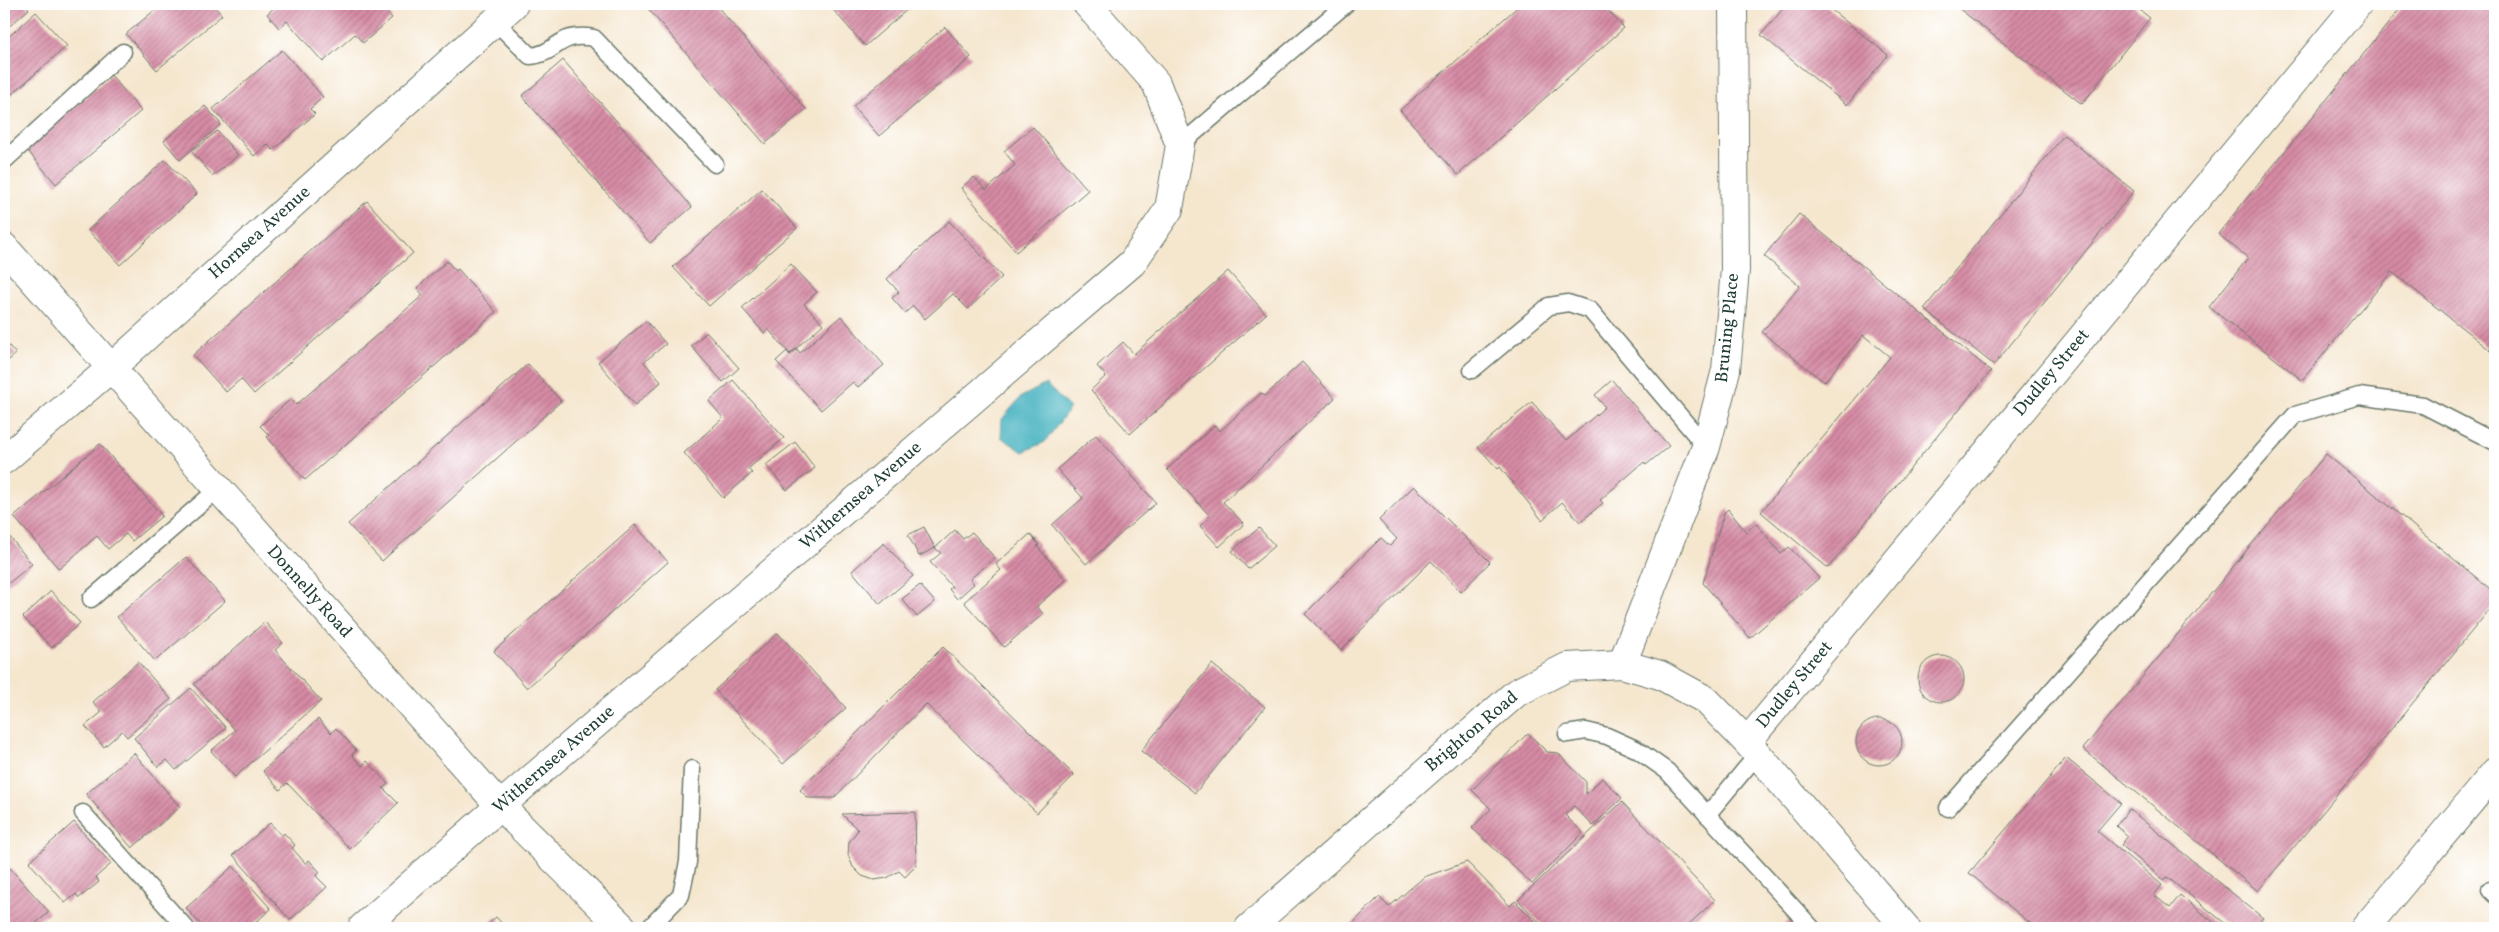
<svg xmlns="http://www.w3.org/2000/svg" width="2499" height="932" font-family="Vollkorn,serif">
	<defs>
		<pattern id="building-hatch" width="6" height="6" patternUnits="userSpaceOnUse" patternTransform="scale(1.25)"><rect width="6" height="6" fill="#d78ba5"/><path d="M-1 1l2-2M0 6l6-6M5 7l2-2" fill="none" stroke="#ae7387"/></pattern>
	</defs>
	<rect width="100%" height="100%" fill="#fff"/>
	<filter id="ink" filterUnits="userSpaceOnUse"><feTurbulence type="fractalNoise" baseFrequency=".02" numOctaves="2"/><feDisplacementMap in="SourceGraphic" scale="10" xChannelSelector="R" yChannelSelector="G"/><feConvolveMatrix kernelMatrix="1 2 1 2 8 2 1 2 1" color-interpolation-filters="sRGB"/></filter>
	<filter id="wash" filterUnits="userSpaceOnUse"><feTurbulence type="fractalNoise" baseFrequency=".0096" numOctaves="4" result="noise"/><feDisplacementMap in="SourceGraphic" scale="20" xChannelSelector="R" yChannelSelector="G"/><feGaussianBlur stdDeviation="1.12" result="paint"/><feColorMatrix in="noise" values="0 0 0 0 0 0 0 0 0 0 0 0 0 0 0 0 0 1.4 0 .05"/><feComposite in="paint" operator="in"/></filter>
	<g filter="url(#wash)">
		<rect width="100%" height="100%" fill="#f5e6ce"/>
		<polygon fill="#43b1bf" stroke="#31777a" points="1046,384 1070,408 1045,442 1023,452 1001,437 1002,419 1021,397"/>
		<g id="blocks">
			<g fill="url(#building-hatch)">
				<polygon points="4,4 25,4 29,9 4,31"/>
				<polygon points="162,4 212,4 222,15 157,70 126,34"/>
				<polygon points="278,4 379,4 392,18 363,43 355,34 323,62 287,21 279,28 267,14"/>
				<polygon points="644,4 715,4 806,109 765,144"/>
				<polygon points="828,4 905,4 909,8 865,46"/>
				<polygon points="1521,4 1611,4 1606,8 1624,28 1458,175 1400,110"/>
				<polygon points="1787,4 1824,4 1888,55 1847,105 1761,35"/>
				<polygon points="1953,4 2132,4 2150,18 2082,104"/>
				<polygon points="2404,4 2495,4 2495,354 2392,272 2302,380 2209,307 2248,258 2218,234"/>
				<polygon points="36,12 67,46 4,101 4,41"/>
				<polygon points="945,27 971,57 879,136 853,106"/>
				<polygon points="282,50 323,97 310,109 315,114 273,150 267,144 254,156 213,109"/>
				<polygon points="563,60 692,207 650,243 522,96"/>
				<polygon points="111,75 141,111 56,184 26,149"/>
				<polygon points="205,106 221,124 180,160 164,141"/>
				<polygon points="1033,127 1088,190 1016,252 961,188 974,177 986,190 1015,165 1004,151"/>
				<polygon points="217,131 238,155 213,176 192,152"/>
				<polygon points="2064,135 2134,191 1994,365 1924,309"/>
				<polygon points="165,160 197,194 120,265 88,230"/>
				<polygon points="762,189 797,228 709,306 673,267"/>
				<polygon points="367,201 413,253 254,394 241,379 226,392 193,355"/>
				<polygon points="1799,214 1991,371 1828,568 1761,512 1890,357 1863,335 1824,382 1762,332 1800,286 1764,256"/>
				<polygon points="949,221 1002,277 968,309 953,294 925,319 913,306 905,313 892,298 899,292 887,279"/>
				<polygon points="447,261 456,271 458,269 496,312 305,480 267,437 269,435 260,426 291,399 296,405 423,295 417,288"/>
				<polygon points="791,264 817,292 804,304 823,324 790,354 768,329 764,333 742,308"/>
				<polygon points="1228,271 1266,314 1130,434 1091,390 1106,376 1097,366 1123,342 1134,354"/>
				<polygon points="841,316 884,365 858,387 853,382 821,410 776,361 787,351 790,355 797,349 800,353"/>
				<polygon points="646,321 666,344 644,362 661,382 635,405 598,362"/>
				<polygon points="707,332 739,368 723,382 691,346"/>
				<polygon points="4,340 16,354 4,364"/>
				<polygon points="1302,362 1335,398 1223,502 1244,524 1219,547 1200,526 1210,516 1167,469 1215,425 1220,431 1261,393 1265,396"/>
				<polygon points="528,364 561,401 382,561 348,524"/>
				<polygon points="733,380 784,438 748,469 752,473 723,498 684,453 723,418 709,401"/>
				<polygon points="1612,380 1669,446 1646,465 1644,462 1600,500 1603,503 1580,522 1562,502 1542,520 1500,467 1498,469 1478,447 1532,402 1566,441 1605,407 1595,395"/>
				<polygon points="1096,435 1156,503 1086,564 1052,525 1083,498 1057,469"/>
				<polygon points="795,442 815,468 787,490 766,465"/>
				<polygon points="100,444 162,516 132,541 126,534 108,549 97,536 59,569 14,517"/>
				<polygon points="2326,454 2495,593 2495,603 2258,891 2083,749"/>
				<polygon points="1414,486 1490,562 1461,592 1431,561 1341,650 1305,614 1381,538 1390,546 1397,539 1379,520"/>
				<polygon points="1728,509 1746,532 1756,523 1781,554 1789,547 1819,578 1750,638 1703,583 1724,513"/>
				<polygon points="635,525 668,562 527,688 494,651"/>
				<polygon points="924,527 935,548 919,556 908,535"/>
				<polygon points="1259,528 1275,546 1248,569 1232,551"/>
				<polygon points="4,530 32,564 4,587"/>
				<polygon points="955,530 963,539 972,532 995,558 970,579 974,584 957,599 949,589 952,587 930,562 941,553 935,548"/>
				<polygon points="1030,534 1039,545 1037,546 1066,580 1037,606 1043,614 1004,647 964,602 1001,570 996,564"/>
				<polygon points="884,543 913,576 880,604 852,571"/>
				<polygon points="186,557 225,601 155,661 117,617"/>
				<polygon points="920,585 935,602 917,617 902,599"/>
				<polygon points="51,591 80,623 52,648 23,617"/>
				<polygon points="265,622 283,643 275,650 321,701 235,777 211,751 235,730 194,684"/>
				<polygon points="778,633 846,708 783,764 715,690"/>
				<polygon points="943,647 1074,775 1037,813 926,704 834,798 808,798 800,790"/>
				<circle cx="1941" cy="679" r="23"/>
				<polygon points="138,662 171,699 127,737 122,731 104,747 85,726 102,712 93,702"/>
				<polygon points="1212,664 1265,707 1195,793 1141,751"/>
				<polygon points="191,688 226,728 176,770 167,760 158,767 134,738"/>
				<polygon points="318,719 331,733 336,728 356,750 352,755 362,766 367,761 388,784 383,788 398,803 350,849 287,783 280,790 263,771"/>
				<circle cx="1879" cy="742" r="23"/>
				<polygon points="1528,733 1547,752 1558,753 1586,782 1586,794 1602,778 1622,798 1593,826 1574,806 1565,815 1583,833 1532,884 1472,828 1491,809 1472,790"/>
				<polygon points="134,753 180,807 132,848 86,794"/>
				<polygon points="2066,758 2121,803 2097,831 2162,885 2154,895 2170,908 2180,895 2218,926 2216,928 2036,928 1969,873"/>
				<polygon points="1622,802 1715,900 1685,928 1545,928 1518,900"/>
				<polygon points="2129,809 2263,918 2254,928 2231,928 2167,877 2164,880 2121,845 2128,836 2116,826"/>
				<polygon points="915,812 916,866 905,877 899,871 887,878 874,880 862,876 853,867 848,855 849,842 858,830 842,814"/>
				<polygon points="74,822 111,864 96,877 99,882 79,898 76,894 65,903 29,862"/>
				<polygon points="270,823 282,836 284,833 295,845 292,848 306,864 309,860 320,872 316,876 327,887 290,920 233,855"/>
				<polygon points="1467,862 1510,906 1515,901 1542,928 1348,928 1379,897 1389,907 1424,877"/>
				<polygon points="233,866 271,909 249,928 204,928 186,908"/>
				<polygon points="10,868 49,912 36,923 38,925 34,928 4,928 4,874"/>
				<polygon points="496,917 506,928 484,928"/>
				<polygon points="1789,921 1795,928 1780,928"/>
			</g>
		</g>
	</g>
	<g filter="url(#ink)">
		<use href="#blocks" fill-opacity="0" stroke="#6a786a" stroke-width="1"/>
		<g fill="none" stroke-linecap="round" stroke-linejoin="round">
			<defs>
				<g id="service">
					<path d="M495 21 530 56C558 54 557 31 594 38L715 164"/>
					<polyline points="1180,145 1346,4"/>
					<polyline points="4,161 123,52"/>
					<polyline points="1472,370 1549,306 1568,303 1590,310 1706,447"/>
					<polyline points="91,599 218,489"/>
					<polyline points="1567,734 1586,731 1607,736 1636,749 1667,771 1812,928"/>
					<polyline points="1948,808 2295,415 2359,396 2423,405 2495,442"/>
					<polyline points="83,813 186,928"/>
					<polyline points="1707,815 1757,755"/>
					<polyline points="2490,890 2495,895"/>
					<polyline points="649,928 681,895 688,862 692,769"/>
				</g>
				<g id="minor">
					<polyline points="4,247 500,806 623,928"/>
					<polyline points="4,460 111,368 514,4"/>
					<polyline points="1622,664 1706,447 1726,370 1735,270 1733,4"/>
					<polyline points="1747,742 2358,4"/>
					<polyline points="362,928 500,806 1132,263 1169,209 1180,145 1156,83 1087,4"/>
					<polyline points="1249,928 1516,693 1567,667 1622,664 1660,675 1706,700 1747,742 1906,928"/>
					<polyline points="2365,928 2495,772"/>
				</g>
			</defs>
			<use href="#service" stroke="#6a786a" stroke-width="19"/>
			<use href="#minor" stroke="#6a786a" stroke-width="30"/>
			<use href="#service" stroke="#fff" stroke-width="16"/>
			<use href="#minor" stroke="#fff" stroke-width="28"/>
		</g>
	</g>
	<g text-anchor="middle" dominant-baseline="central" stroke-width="4.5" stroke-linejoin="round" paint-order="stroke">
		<g font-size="18" fill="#1f3d34" stroke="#fff">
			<text transform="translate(260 233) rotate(-42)">Hornsea Avenue</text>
			<text transform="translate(1728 328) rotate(-84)">Bruning Place</text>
			<text transform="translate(2052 373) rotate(-50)">Dudley Street</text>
			<text transform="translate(861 496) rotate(-41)">Withernsea Avenue</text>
			<text transform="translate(309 592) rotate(48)">Donnelly Road</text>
			<text transform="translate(1795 685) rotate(-50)">Dudley Street</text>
			<text transform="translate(1472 732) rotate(-40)">Brighton Road</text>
			<text transform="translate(554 760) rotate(-41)">Withernsea Avenue</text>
		</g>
	</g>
	<rect width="2499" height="932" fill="none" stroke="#fff" stroke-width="20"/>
</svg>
